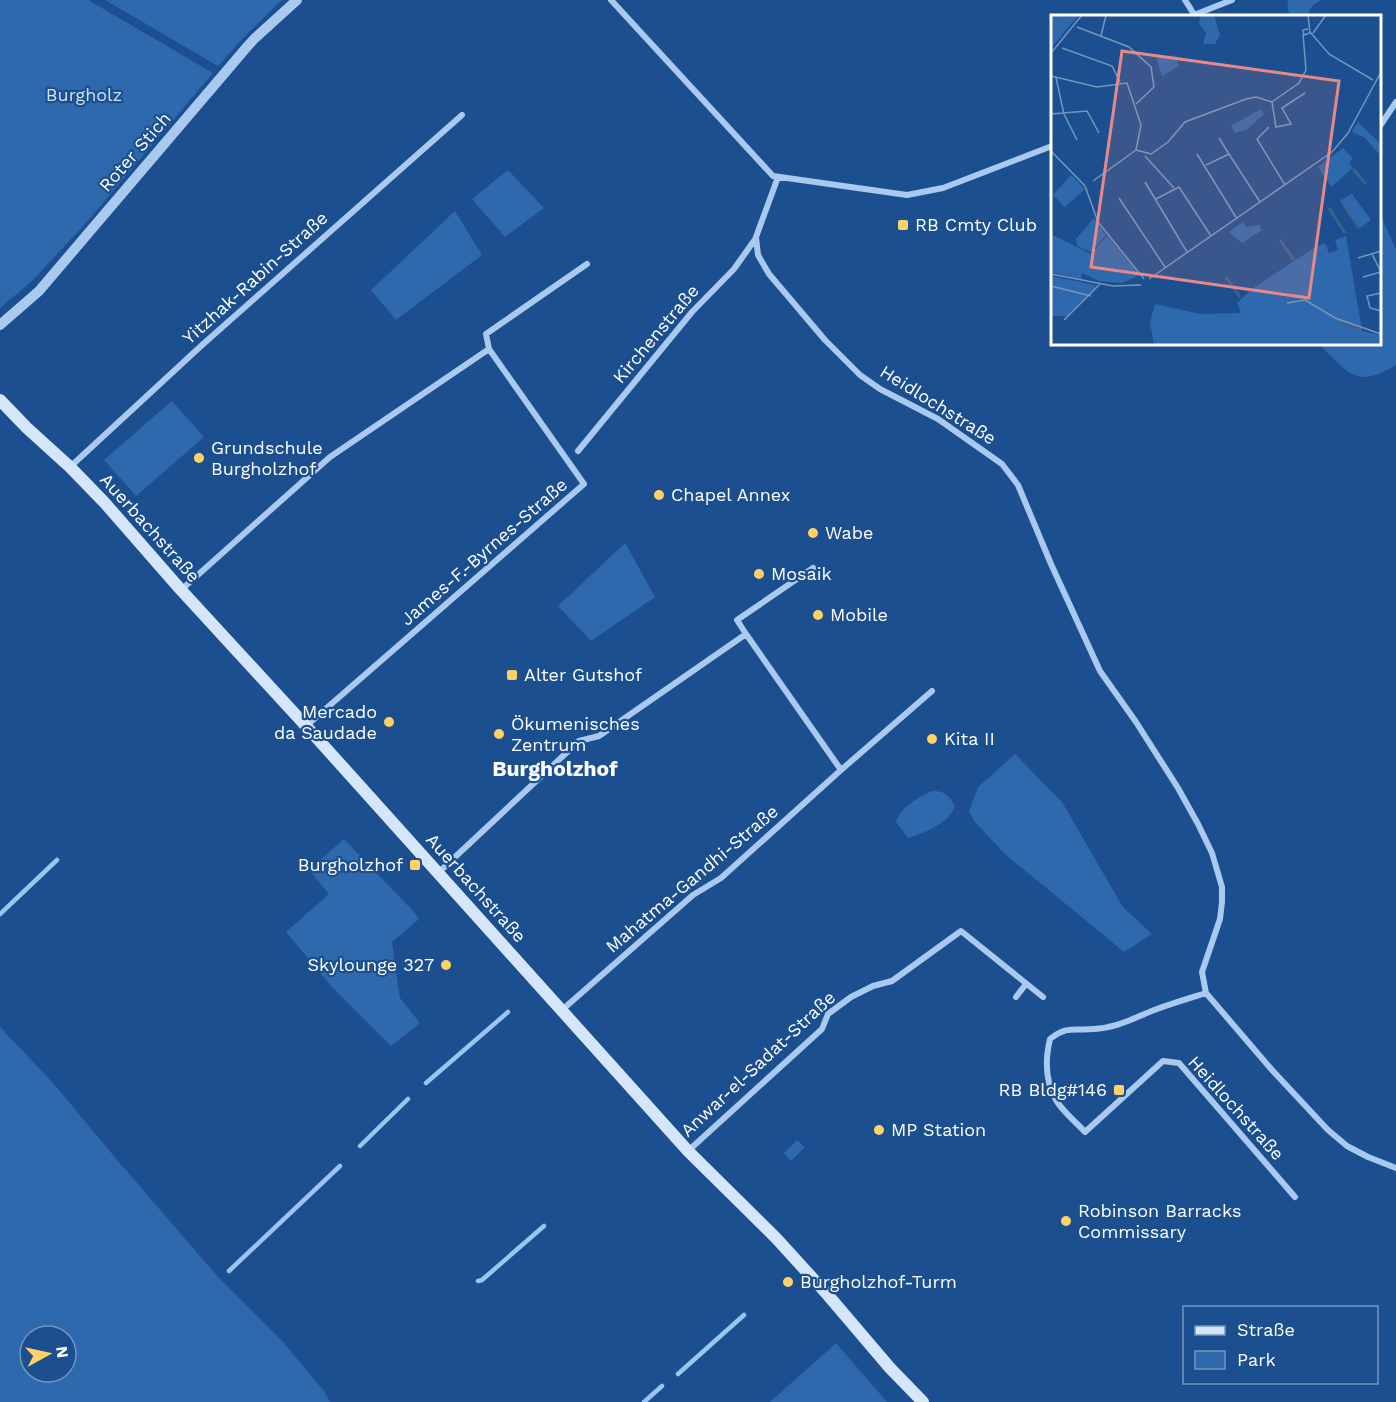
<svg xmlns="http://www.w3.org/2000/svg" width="1396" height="1402" viewBox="0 0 1396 1402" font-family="'Work Sans',sans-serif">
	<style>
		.green { fill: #2e69ad; fill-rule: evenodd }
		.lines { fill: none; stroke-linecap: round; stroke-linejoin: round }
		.stream { stroke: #9cc4f0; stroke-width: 4.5 }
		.minor { stroke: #a9c9ee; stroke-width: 6 }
		.tertiary { stroke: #a9c9ee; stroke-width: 10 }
		.secondary { stroke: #d6e6fa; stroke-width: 12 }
		.poi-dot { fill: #ffd166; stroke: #1b4f8f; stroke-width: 2 }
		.labels { text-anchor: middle; stroke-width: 4.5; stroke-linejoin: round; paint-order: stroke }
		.park-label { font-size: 18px; fill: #cfe3fa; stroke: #1b4f8f }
		.street-label { font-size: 18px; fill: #fff; stroke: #1b4f8f }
		.poi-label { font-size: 18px; fill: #fff; stroke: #1b4f8f; text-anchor: start }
		.quarter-label { font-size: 21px; font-weight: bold; fill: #fff; stroke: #1b4f8f }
		.inset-river { fill: none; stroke: #3c6290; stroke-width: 3 }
		.inset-road { fill: none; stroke: #7695bc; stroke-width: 1.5 }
		.view { fill: #e88989; fill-opacity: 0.15; stroke: #e88989; stroke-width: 3 }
		.inset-edge { fill: none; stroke: #fff; stroke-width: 3 }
	</style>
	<rect width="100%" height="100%" fill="#1b4f8f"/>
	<path class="green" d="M0 0H90V1L213 73 85 224 32 281 0 308Z
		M105 0H282L247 34 218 66Z
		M1288 0H1322C1313 4 1310 7 1308 16 1295 17 1285 17 1288 0Z
		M508 170 544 208 505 237 472 199Z
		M455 211 482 255 396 320 371 290Z
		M1382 219 1396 249V365C1355 390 1348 372 1319 344H1380V221Z
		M172 401 204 437 136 496 104 460Z
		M625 543 655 597 591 641 558 606Z
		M1015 754 1062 802 1123 907 1152 934 1124 952 1005 854 974 821 969 811 978 787Z
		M932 791C945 791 949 795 955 806 950 823 924 833 908 838L896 822C901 806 918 798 932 791Z
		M344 839 413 911 419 919 392 942 400 998 420 1023 391 1046 332 987 286 932 329 894 309 870Z
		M0 1027 54 1084 118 1161 218 1277 284 1343 324 1391 330 1402H0ZM30 1336H66V1372H30Z
		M797 1140 805 1147 791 1161 784 1153Z
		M836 1343 887 1402H770Z"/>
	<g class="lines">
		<path class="stream" d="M0 914 57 860
			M426 1083 508 1012
			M360 1146 408 1099
			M229 1271 340 1166
			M478 1281 482 1280 544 1226
			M678 1374 744 1315
			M644 1402 662 1386"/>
		<path class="minor" d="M611 0 773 176 907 195 943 188 1052 146
			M1185 0 1195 16
			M1194 15 1232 0
			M1380 126 1396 102
			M778 177 756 237 758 255 769 274 825 340 860 375 880 389 938 419 1002 464 1018 485 1051 564 1100 671 1136 722 1178 788 1198 824 1212 853 1222 887V902L1220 919 1202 972 1206 993
			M578 451 692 312 734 269 756 238
			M70 467 201 346 462 115
			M181 590 330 457 489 349
			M306 726 584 484 489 349 486 334 587 264
			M841 770 932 691
			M438 873 579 741 599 736 746 634 737 620 813 568
			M1016 997 1026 984
			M562 1010 693 895 721 878 841 770 746 634
			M688 1151 822 1029 828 1014 851 997 873 986 892 981 961 931 1043 997
			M1295 1197 1179 1063 1163 1061 1085 1132C1076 1122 1062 1111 1056 1100 1045 1081 1045 1060 1050 1039 1068 1025 1074 1031 1094 1029 1118 1028 1135 1017 1157 1009 1173 1003 1190 998 1206 993L1272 1070 1328 1130 1347 1146 1368 1157 1396 1168"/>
		<path class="tertiary" d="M0 325 39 291 246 48 254 39 297 0"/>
		<path class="secondary" d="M0 400 27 428 70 467 104 502 181 590 306 726 688 1151 776 1238 827 1294 890 1368 923 1402"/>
	</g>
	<g class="poi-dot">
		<rect x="897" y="219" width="12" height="12" rx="3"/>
		<circle cx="199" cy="458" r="6"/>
		<circle cx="659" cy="495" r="6"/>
		<circle cx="813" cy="533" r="6"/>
		<circle cx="759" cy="574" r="6"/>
		<circle cx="818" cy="615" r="6"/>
		<rect x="506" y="669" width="12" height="12" rx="3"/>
		<circle cx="389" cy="722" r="6"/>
		<circle cx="499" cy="734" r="6"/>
		<circle cx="932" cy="739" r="6"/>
		<rect x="409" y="859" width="12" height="12" rx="3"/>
		<circle cx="446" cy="965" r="6"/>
		<rect x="1113" y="1084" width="12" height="12" rx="3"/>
		<circle cx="879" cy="1130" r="6"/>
		<circle cx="1066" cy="1221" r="6"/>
		<circle cx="788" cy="1282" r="6"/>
	</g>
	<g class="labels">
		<g class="park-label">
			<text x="84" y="101">Burgholz</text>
		</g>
		<g class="street-label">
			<text transform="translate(135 152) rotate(-49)" y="6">Roter Stich</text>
			<text transform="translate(255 278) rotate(-42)" y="6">Yitzhak-Rabin-Straße</text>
			<text transform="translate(656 334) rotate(-50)" y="6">Kirchenstraße</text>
			<text transform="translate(938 405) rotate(32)" y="6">Heidlochstraße</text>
			<text transform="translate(150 528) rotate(48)" y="6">Auerbachstraße</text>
			<text transform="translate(484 552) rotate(-41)" y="6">James-F.-Byrnes-Straße</text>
			<text transform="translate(692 879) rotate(-40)" y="6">Mahatma-Gandhi-Straße</text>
			<text transform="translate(476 888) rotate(48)" y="6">Auerbachstraße</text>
			<text transform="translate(758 1064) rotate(-43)" y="6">Anwar-el-Sadat-Straße</text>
			<text transform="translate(1236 1108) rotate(48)" y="6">Heidlochstraße</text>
		</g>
		<g class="poi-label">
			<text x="915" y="231">RB Cmty Club</text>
			<text x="211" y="454">Grundschule<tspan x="211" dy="21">Burgholzhof</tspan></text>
			<text x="671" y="501">Chapel Annex</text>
			<text x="825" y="539">Wabe</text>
			<text x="771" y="580">Mosaik</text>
			<text x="830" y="621">Mobile</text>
			<text x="524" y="681">Alter Gutshof</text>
			<text x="377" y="718" text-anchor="end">Mercado<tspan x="377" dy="21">da Saudade</tspan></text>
			<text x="511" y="730">Ökumenisches<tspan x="511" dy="21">Zentrum</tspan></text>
			<text x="944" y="745">Kita II</text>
			<text x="403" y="871" text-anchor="end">Burgholzhof</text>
			<text x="434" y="971" text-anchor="end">Skylounge 327</text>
			<text x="1107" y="1096" text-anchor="end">RB Bldg#146</text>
			<text x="891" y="1136">MP Station</text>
			<text x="1078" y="1217">Robinson Barracks<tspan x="1078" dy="21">Commissary</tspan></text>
			<text x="800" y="1288">Burgholzhof-Turm</text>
		</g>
		<g class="quarter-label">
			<text x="555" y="776">Burgholzhof</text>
		</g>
	</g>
	<g transform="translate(1051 15)">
		<rect width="330" height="330" fill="#1b4f8f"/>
		<path d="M0 0 27 1 0 33ZM149 0H163L169 20 164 29H152L155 18 148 9ZM123 40 128 51 111 61 105 43ZM210 94 213 99 195 115 184 118 180 111ZM307 107 330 129V141L314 123 301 117ZM292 133 302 143 298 148 302 153 280 172 267 152ZM20 160 34 174 14 192 2 180ZM301 179 320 205 309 213 290 185ZM43 203 55 220 40 237 26 231 25 224ZM192 207 195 212 208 210 211 215 191 228 178 217ZM0 219 40 239 56 221 89 260 71 268 48 266 31 258 30 264 0 257ZM295 221 311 316 330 320V330H103L99 307 104 289 149 299 190 298 186 288 201 274 263 233 274 228 278 238 287 235 284 225ZM0 261 44 270V273L18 301H0Z" fill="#2e69ad"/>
		<path class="inset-river" d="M302 154 315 169M290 185 308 213M278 193 294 218M229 225 243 245M175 262 189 282M289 307 308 314"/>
		<path class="inset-road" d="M257 0 259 18 253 20 252 15 257 14M26 12 78 32 100 52 103 72 85 89M259 17 278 39 322 65M262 18 275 0M252 19 255 55 248 68 221 87 225 112 240 109 231 93 254 78M50 21 55 0M11 33 61 51 69 67M0 38 31 0M0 61 46 72 76 68 90 110 85 135M5 63 13 99 26 125M0 99 36 96 48 118M218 112 206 124 234 170M168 123 178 139M85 135 100 139 117 127 134 107 195 84 205 82 221 87M0 136 34 171 47 207 93 264M146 139 186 204M94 141 123 173M155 150 178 139 209 187M42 166 85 135M94 167 136 237M68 183 114 252M105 184 128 172 160 221M307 243 330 236M0 259 62 271 90 270M312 262 330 257 321 239M98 264 281 137 297 118 330 57M0 271 40 281M330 278 316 281 319 293 330 296M236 288 254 285 284 303 330 319M13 305 49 269"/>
		<path class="view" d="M71 36 288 66 258 283 40 252Z"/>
		<rect width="330" height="330" class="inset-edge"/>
	</g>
	<rect x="1183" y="1306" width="195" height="78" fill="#1b4f8f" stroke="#7695bc" stroke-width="1.5"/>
	<rect x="1195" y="1326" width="30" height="9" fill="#d6e6fa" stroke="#7695bc" stroke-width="1.5"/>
	<text x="1237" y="1336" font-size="18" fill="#ffffff">Straße</text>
	<rect x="1195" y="1351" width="30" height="18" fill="#2e69ad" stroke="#7695bc" stroke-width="1.5"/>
	<text x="1237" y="1366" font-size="18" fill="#ffffff">Park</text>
	<g transform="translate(48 1354) rotate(82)"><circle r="28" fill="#1b4f8f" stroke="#7695bc" stroke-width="1.5"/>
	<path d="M0-4.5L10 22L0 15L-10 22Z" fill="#ffd166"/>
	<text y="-9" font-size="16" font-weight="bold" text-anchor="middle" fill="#ffffff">N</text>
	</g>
</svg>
